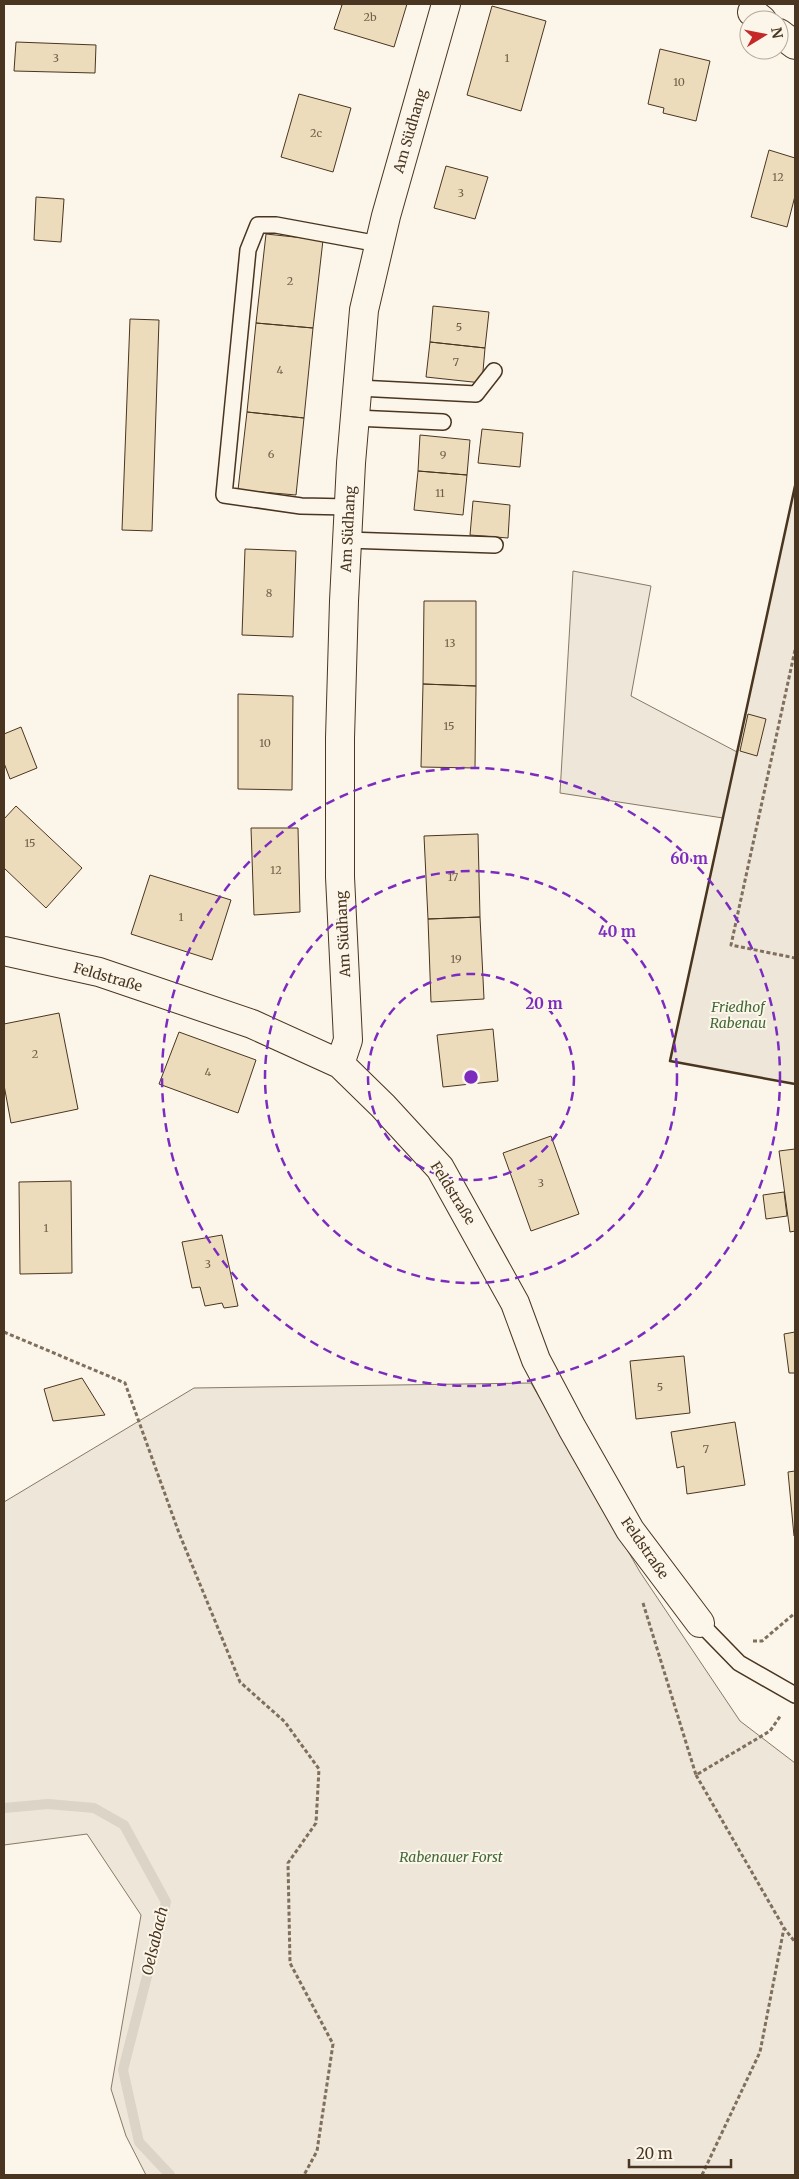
<svg xmlns="http://www.w3.org/2000/svg" width="799" height="2179" viewBox="0 0 799 2179" font-family="Merriweather,serif">
	<style>
		.green { fill: #ede6d9; stroke: #887966 }
		.lines { fill: none; stroke-linecap: round; stroke-linejoin: round }
		.stream { stroke: #dcd4c6; stroke-width: 10 }
		.building { fill: #ecdcbc; stroke: #4a3520 }
		.service-casing { stroke: #4a3520; stroke-width: 18 }
		.minor-casing { stroke: #4a3520; stroke-width: 30 }
		.path { stroke: #7f6f5c; stroke-width: 3; stroke-dasharray: 4 2.5; stroke-linecap: butt }
		.service { stroke: #fbf6e9; stroke-width: 15 }
		.minor { stroke: #fbf6e9; stroke-width: 28 }
		.wall { stroke: #4a3520; stroke-width: 2.5 }
		.ring { fill: none; stroke: #7b2cbf; stroke-width: 2.5; stroke-dasharray: 9 6 }
		.labels { text-anchor: middle; stroke-width: 4; stroke-linejoin: round; paint-order: stroke }
		.number-label { font-size: 11px; fill: #725f47 }
		.street-label { font-size: 14px; fill: #4a3520; stroke: #fbf6e9 }
		.park-label { font-size: 14px; font-style: italic; fill: #436837; stroke: #fbf6e9 }
		.water-label { font-size: 15px; font-style: italic; fill: #4a3520; stroke: #fbf6e9 }
		.centre { fill: #7b2cbf; stroke: #fbf6e9; stroke-width: 2.5 }
		.ring-label { font-size: 15px; text-anchor: middle; font-weight: bold; fill: #7b2cbf; stroke: #fbf6e9; stroke-width: 4; stroke-linejoin: round; paint-order: stroke }
	</style>
	<rect width="100%" height="100%" fill="#fbf6e9"/>
	<path class="green" d="M795 486V1084L670 1061 723 818 560 793 573 571 651 586 631 696 737 752Z
		M531 1383 640 1572 740 1721 795 1763V2175H146L126 2136 111 2089 141 1915 87 1834 4 1845V1502L194 1388Z"/>
	<g class="lines">
		<path class="stream" d="M4 1808 48 1804 94 1808 124 1825 166 1902 123 2070 139 2142 170 2175"/>
	</g>
	<path class="building" d="M338 4H407L394 47 334 29 342 5Z
		M492 6 546 21 521 111 467 95Z
		M16 42 96 45 95 73 14 71Z
		M660 49 710 61 696 121 663 113 664 108 648 104Z
		M299 94 351 108 333 172 281 157Z
		M769 150 795 158V196L787 227 751 217Z
		M446 166 488 177 475 219 434 208Z
		M36 197 64 199 61 242 34 240Z
		M266 234 323 240 313 328 256 323Z
		M433 306 489 312 485 348 430 342Z
		M130 319 159 320 152 531 122 530Z
		M256 323 313 328 304 418 247 412Z
		M430 342 485 348 482 383 426 377Z
		M247 412 304 418 296 495 238 490Z
		M482 429 523 433 520 467 478 463Z
		M420 435 470 440 467 475 418 471Z
		M418 471 467 475 463 515 414 510Z
		M473 501 510 505 508 538 470 535Z
		M245 549 296 551 293 637 242 635Z
		M424 601H476V686L423 684Z
		M423 684 476 686 475 768 421 767Z
		M238 694 293 696 292 790 238 789Z
		M748 714 766 719 757 756 740 751Z
		M21 727 37 768 10 779 4 763V734Z
		M16 806 82 868 46 908 4 868V819Z
		M251 828H298L300 912 254 915Z
		M478 834 480 917 428 919 424 836Z
		M150 875 231 900 212 960 131 934Z
		M480 917 484 999 431 1002 428 919Z
		M59 1013 78 1109 11 1123 4 1085V1024Z
		M493 1029 498 1081 443 1087 437 1035Z
		M179 1032 256 1060 238 1113 159 1084Z
		M551 1136 579 1214 531 1231 503 1153Z
		M795 1149V1231L790 1232 779 1151Z
		M71 1181 72 1273 20 1274 19 1182Z
		M784 1192 787 1216 766 1219 763 1195Z
		M222 1235 238 1306 224 1308 222 1303 205 1306 200 1287 192 1288 182 1242Z
		M795 1332V1373H789L784 1334Z
		M684 1356 690 1413 636 1419 630 1361Z
		M82 1378 105 1415 53 1421 44 1389Z
		M735 1422 745 1485 687 1494 684 1466 677 1468 671 1432Z
		M795 1471V1536H794L788 1472Z"/>
	<g class="lines">
		<defs>
			<path id="service" d="M358 388 476 394 494 371
				M355 418 443 422
				M349 507 301 506 224 495 248 250 258 225H276L379 244
				M347 540 495 545
				M700 1623 739 1663 795 1695"/>
			<path id="minor" d="M752 12 762 20
				M779 33 795 45
				M4 951 99 972 252 1024 340 1064 383 1106 440 1168 515 1303 536 1360 572 1428 630 1530 700 1623
				M340 1064 348 1040 340 877V738L344 601 351 463 364 310 386 216 446 4"/>
		</defs>
		<use href="#service" class="service-casing"/>
		<use href="#minor" class="minor-casing"/>
		<path class="path" d="M795 650 731 945 795 958
			M4 1332 125 1383 179 1533 240 1682 285 1722 319 1769 316 1823 288 1863 290 1963 333 2044 317 2151 304 2175
			M643 1603 696 1775 770 1731 781 1715
			M753 1641H762L795 1613
			M696 1775 784 1928 795 1942
			M702 2175 760 2052 784 1928"/>
		<use href="#service" class="service"/>
		<use href="#minor" class="minor"/>
		<path class="wall" d="M795 486 670 1061 795 1084"/>
	</g>
	<g class="ring">
		<circle cx="471" cy="1077" r="103"/>
		<circle cx="471" cy="1077" r="206"/>
		<circle cx="471" cy="1077" r="309"/>
	</g>
	<g class="labels">
		<g class="number-label">
			<text x="370" y="21">2b</text>
			<text x="56" y="62">3</text>
			<text x="507" y="62">1</text>
			<text x="679" y="86">10</text>
			<text x="316" y="137">2c</text>
			<text x="778" y="181">12</text>
			<text x="461" y="197">3</text>
			<text x="290" y="285">2</text>
			<text x="459" y="331">5</text>
			<text x="456" y="366">7</text>
			<text x="280" y="374">4</text>
			<text x="271" y="458">6</text>
			<text x="443" y="459">9</text>
			<text x="440" y="497">11</text>
			<text x="269" y="597">8</text>
			<text x="450" y="647">13</text>
			<text x="449" y="730">15</text>
			<text x="265" y="747">10</text>
			<text x="30" y="847">15</text>
			<text x="276" y="874">12</text>
			<text x="453" y="881">17</text>
			<text x="181" y="921">1</text>
			<text x="456" y="963">19</text>
			<text x="35" y="1058">2</text>
			<text x="208" y="1076">4</text>
			<text x="541" y="1187">3</text>
			<text x="46" y="1232">1</text>
			<text x="208" y="1268">3</text>
			<text x="660" y="1391">5</text>
			<text x="706" y="1453">7</text>
		</g>
		<g class="street-label">
			<text transform="translate(410 131) rotate(-74)" y="5">Am Südhang</text>
			<text transform="translate(348 529) rotate(-87)" y="5">Am Südhang</text>
			<text transform="translate(343 934) rotate(-93)" y="5">Am Südhang</text>
			<text transform="translate(108 977) rotate(16)" y="5">Feldstraße</text>
			<text transform="translate(453 1193) rotate(58)" y="5">Feldstraße</text>
			<text transform="translate(645 1548) rotate(55)" y="5">Feldstraße</text>
		</g>
		<g class="park-label">
			<text x="738" y="1012">Friedhof<tspan x="738" dy="16">Rabenau</tspan></text>
			<text x="451" y="1862">Rabenauer Forst</text>
		</g>
		<g class="water-label">
			<text transform="translate(155 1941) rotate(-77)" y="5">Oelsabach</text>
		</g>
	</g>
	<circle cx="471" cy="1077" r="8" class="centre"/>
	<g class="ring-label">
		<text x="689" y="864">60 m</text>
		<text x="617" y="937">40 m</text>
		<text x="544" y="1009">20 m</text>
	</g>
	<rect width="799" height="2179" fill="none" stroke="#4a3520" stroke-width="10"/>
	<g transform="translate(764 35) rotate(80)"><circle r="24" fill="#fbf6e9" stroke="#b4a999"/>
	<path d="M0-4L9 19L0 12L-9 19Z" fill="#c62828"/>
	<text y="-8" font-size="14" font-weight="bold" text-anchor="middle" fill="#4a3520">N</text>
	</g>
	<path d="M629 2159v8h102v-8" fill="none" stroke="#4a3520" stroke-width="2.5"/>
	<text x="636" y="2159" font-size="15" fill="#4a3520" stroke="#fbf6e9" stroke-width="4" paint-order="stroke">20 m</text>
</svg>
